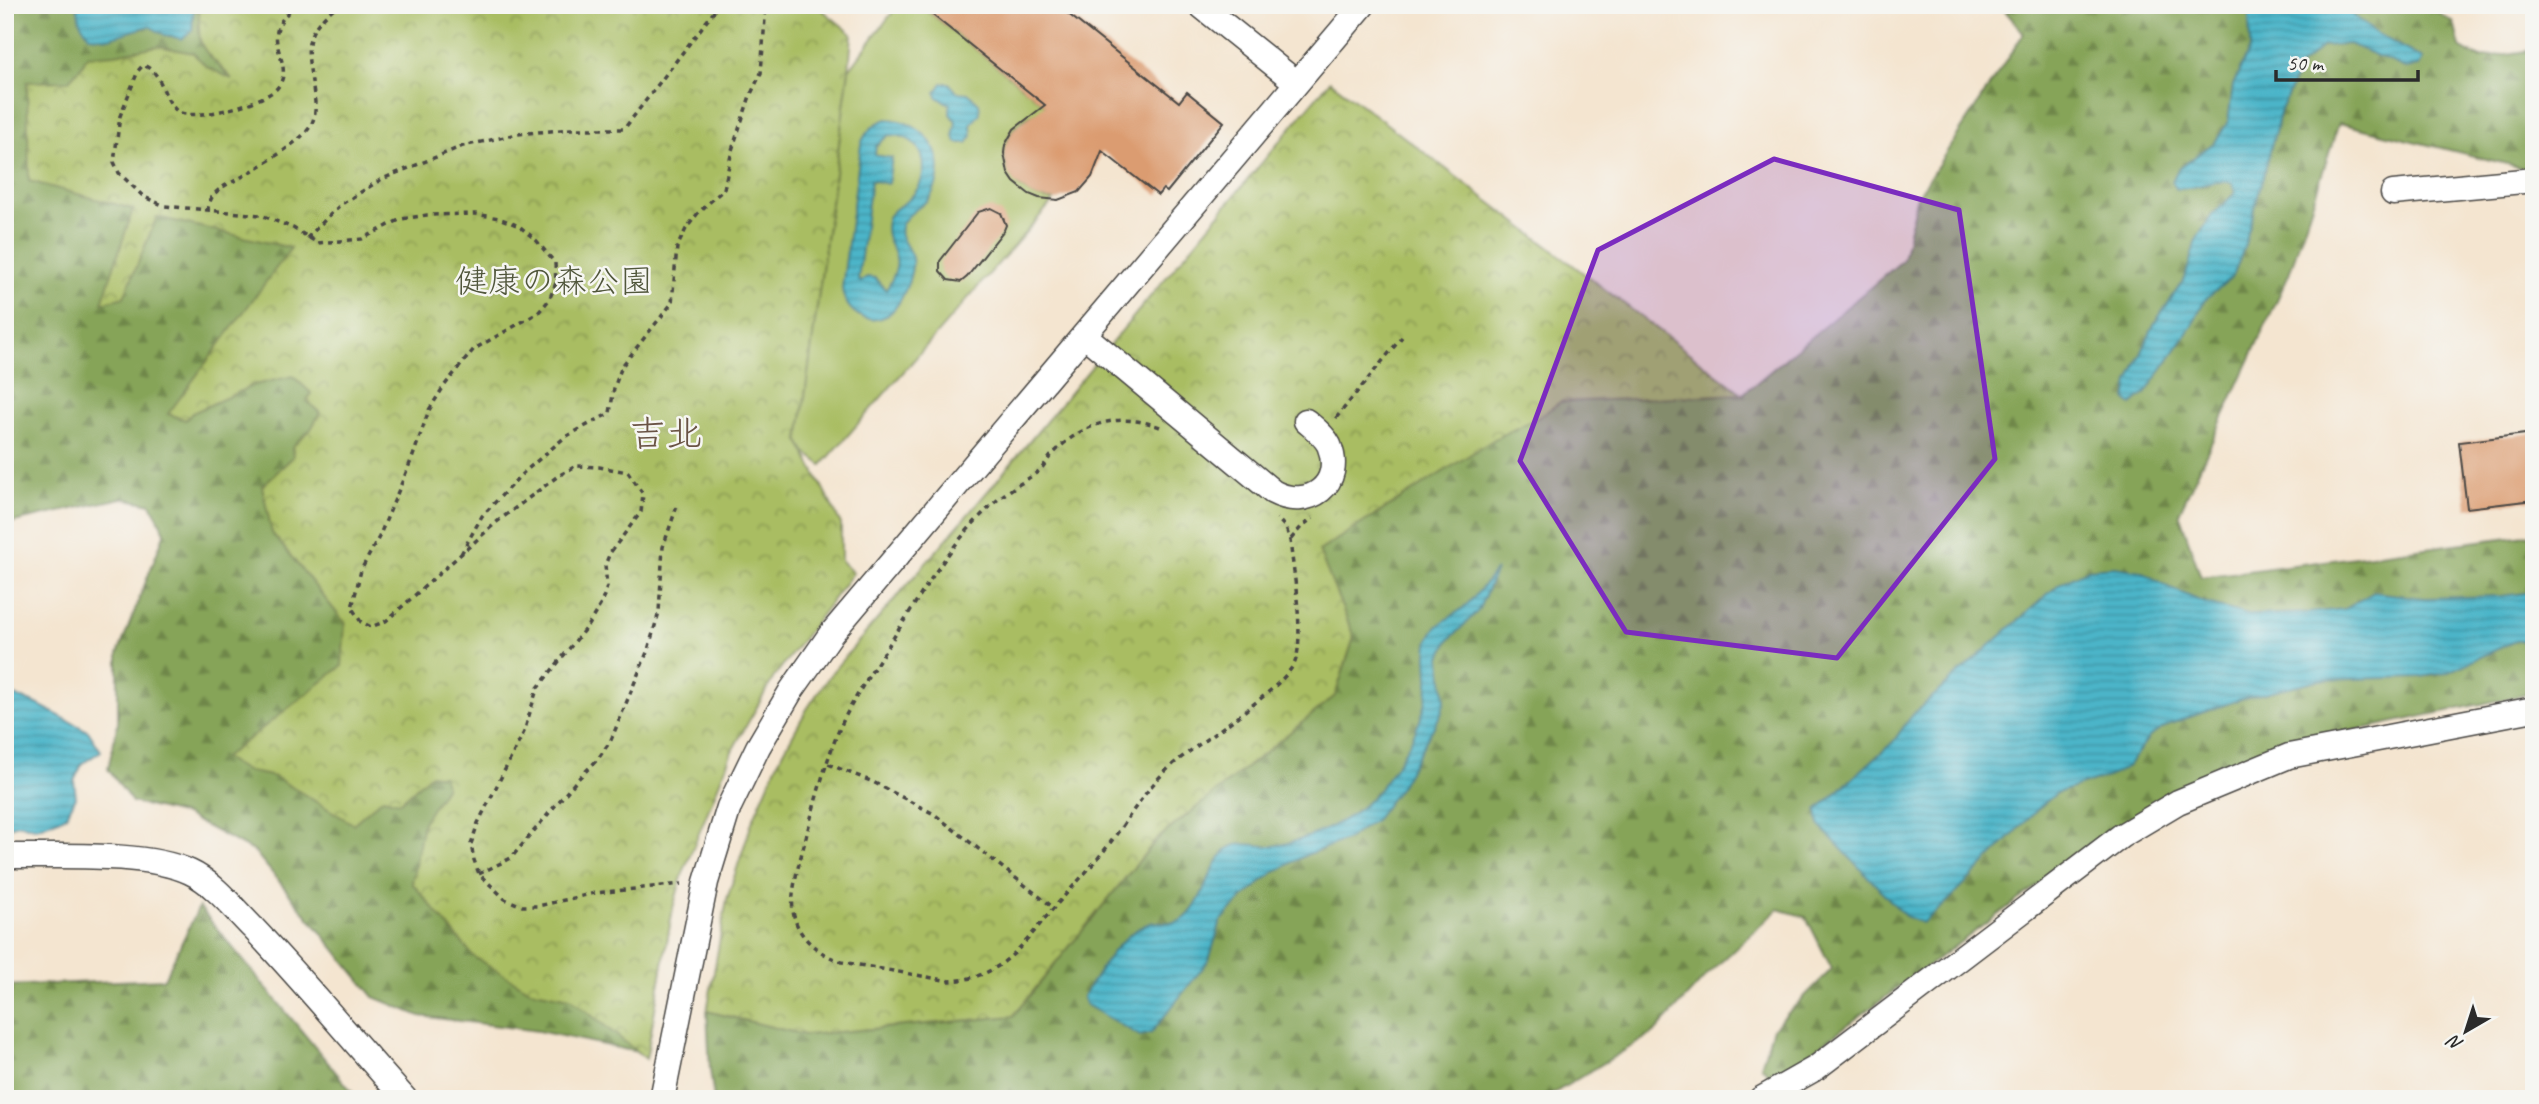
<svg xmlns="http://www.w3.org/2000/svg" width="2539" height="1104" viewBox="0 0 2539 1104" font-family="Caveat,'Klee One',sans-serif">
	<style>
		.forest { fill: url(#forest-firs); stroke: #586842; stroke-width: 2 }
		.park { fill: url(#park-crowns); stroke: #6a7446; stroke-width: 2 }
		.garden { fill: #a9bd62; stroke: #6a7446; stroke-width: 2 }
		.water { fill: url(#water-rules); stroke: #3b707a; stroke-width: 2; fill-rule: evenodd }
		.building { fill: #db9c71 }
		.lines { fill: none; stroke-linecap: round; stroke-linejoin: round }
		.minor-casing { stroke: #494744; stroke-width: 27 }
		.path { stroke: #494744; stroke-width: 3.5; stroke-dasharray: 5 5; stroke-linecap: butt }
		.minor { stroke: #fff; stroke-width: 24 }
		.marked { fill: #7b2cbf; fill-opacity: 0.2; stroke: #7b2cbf; stroke-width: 5; stroke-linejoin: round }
		.labels { text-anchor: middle; stroke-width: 5; stroke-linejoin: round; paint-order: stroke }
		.park-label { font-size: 33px; fill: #51573c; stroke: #f6f6f2 }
		.quarter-label { font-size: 37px; fill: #695344; stroke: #f6f6f2 }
	</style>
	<defs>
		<pattern id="forest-firs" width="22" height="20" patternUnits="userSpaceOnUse" patternTransform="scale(1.75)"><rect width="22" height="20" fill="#86a458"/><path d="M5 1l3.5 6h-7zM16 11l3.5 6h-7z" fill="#6e8649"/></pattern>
		<pattern id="park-crowns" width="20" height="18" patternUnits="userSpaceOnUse" patternTransform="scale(1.75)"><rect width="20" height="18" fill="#a9bd62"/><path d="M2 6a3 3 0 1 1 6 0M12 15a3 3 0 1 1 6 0" fill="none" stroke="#8a9a51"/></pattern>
		<pattern id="water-rules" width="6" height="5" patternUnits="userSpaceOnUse" patternTransform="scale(1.75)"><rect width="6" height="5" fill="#4bb5c9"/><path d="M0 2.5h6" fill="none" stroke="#3f93a3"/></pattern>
	</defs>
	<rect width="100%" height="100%" fill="#f6f6f2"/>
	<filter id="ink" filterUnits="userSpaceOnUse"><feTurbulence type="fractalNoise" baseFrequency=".0143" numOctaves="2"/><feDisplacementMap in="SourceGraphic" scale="14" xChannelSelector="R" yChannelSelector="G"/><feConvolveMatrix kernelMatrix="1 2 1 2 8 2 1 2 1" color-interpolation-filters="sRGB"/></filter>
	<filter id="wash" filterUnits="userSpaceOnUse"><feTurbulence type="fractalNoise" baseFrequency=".00686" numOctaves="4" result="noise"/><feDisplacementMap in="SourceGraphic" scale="28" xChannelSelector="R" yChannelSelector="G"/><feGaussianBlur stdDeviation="1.57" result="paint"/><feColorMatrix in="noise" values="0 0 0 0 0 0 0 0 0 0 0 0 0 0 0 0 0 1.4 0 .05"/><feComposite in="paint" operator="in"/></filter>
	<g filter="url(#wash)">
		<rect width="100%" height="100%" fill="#f4e5d0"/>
		<path class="forest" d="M5 5H552L673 907 647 1054 538 1031 420 1016 374 997 255 852 185 815 132 802 108 769 118 722V654L165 532 151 504 122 498 5 524Z
			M2000 5H2425L2454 23 2460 47 2480 58 2534 50V168L2527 169 2339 123 2289 274 2179 513 2201 577 2534 534V693L2290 744 2116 828 1774 1079 1761 1066 1773 1028 1832 969 1806 917 1778 909 1707 975 1655 1032 1554 1093 1539 1099H714L710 1070 707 1011 805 1035 1013 1016 1156 840 1335 696 1354 637 1318 551 1496 438 1539 417 1560 402 1743 394 1903 260 1916 199 2024 33Z
			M199 907 358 1099H5V986L164 979Z"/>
		<path class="park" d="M200 5H816L852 34 849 70 799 441 841 524V561L853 573 774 677 733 749 683 873 673 908 646 1059 570 998 530 990 474 957 412 883 423 822 446 786 443 776 431 774 400 802 383 798 353 824 275 777 246 771 224 758 342 666 345 623 272 533 262 486 293 457 292 447 311 429 320 413 307 401 311 393 293 376 254 385 192 413 186 420 168 414 291 248 157 217 124 297 102 303 133 209 29 181 27 82 68 81 82 66 87 56 115 54 158 46 193 53 207 67 232 79C204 48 195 53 200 5Z
			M1330 81 1743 394 1560 402 1539 417 1496 438 1319 551 1354 637 1335 696 1156 840 1013 1016 805 1035 707 1011 727 899 752 822 777 764 807 709 832 672 994 484Z"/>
		<path class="garden" d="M898 5H920L1048 107C1036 114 1024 117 1015 127 988 160 1017 199 1054 200L822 465 806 453 799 441 849 70Z"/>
		<path class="water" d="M77 5H194L192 30 182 39 165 35 149 26 109 38 89 36 80 22Z
			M2252 5H2341L2374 32 2423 59 2419 66 2406 68 2349 44 2323 46 2301 65 2281 110 2244 248 2233 276 2204 301 2191 327 2145 394 2132 405 2126 400 2129 382 2154 324 2185 278 2196 240 2212 215 2236 192 2232 183C2212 178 2196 190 2176 189L2172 181 2178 169 2215 142 2228 122 2233 85 2250 48 2249 17Z
			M942 83H949L957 92 968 93 979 103 980 113 971 125 972 136 967 143H957C951 134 955 131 956 121L950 114V104L937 97 936 92Z
			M887 119C926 121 952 158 932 194 925 207 908 211 902 224 896 237 909 246 912 258 914 272 904 297 895 308 876 332 844 315 842 288L861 144C866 131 874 123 887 119ZM889 135C900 135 911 138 918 148 929 164 923 187 909 199 901 206 894 208 888 217 880 242 900 248 896 268 895 275 890 283 886 290L875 278 867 277 861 282 858 280 871 180 888 184 892 158 875 155 876 146Z
			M2115 567 2141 571 2168 587 2207 604 2249 615 2308 613 2344 609 2374 592 2424 598 2502 596 2534 592V641H2515L2446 673 2421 677 2318 680 2244 698 2170 724 2149 737 2128 766 2110 776 2057 793 2041 806 1944 905 1922 923 1905 916 1819 825 1817 810 1893 742 1912 715 2059 584 2088 569Z
			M1496 570 1478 611 1448 641 1441 657 1445 700 1441 714 1400 787 1376 819 1348 839 1306 855 1274 872 1245 896 1221 921 1209 960 1151 1033 1140 1036 1085 1004 1083 996C1101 970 1118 934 1150 923 1161 919 1173 927 1185 918 1205 903 1212 851 1236 845 1248 842 1261 847 1273 846 1304 842 1351 821 1372 797 1396 771 1427 721 1428 685 1429 669 1424 653 1430 637 1436 622 1454 617 1465 606 1477 596 1486 581 1496 570Z
			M5 692 37 704 88 731 101 751 82 764 74 781 76 797 66 816 37 828 19 824 5 828Z"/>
		<g id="blocks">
			<path class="building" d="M920 5H1057L1179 102 1187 92 1224 122 1167 192 1163 189 1158 195 1102 151 1092 177 1079 192 1058 200 1039 198 1029 194 1014 182 1008 173 1004 153 1005 145 1014 129 1045 105Z
				M991 208 1001 213 1006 225 1004 230 967 277 961 282 948 280 940 271V261L978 212Z
				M2534 433V500L2467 508 2459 442Z"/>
		</g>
	</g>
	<g filter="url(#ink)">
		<use href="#blocks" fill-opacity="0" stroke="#494744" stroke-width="2"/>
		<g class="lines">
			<defs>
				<path id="minor" d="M1200 5 1297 83
					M2393 193 2534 180
					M1084 335 1273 492C1309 511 1345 484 1329 445 1324 435 1314 428 1306 421
					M5 856C55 857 145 851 190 872 214 883 234 909 253 928 305 983 354 1042 405 1099
					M662 1099 706 882 729 807 758 747 791 691 831 634 1363 5
					M1761 1099 1816 1068 2121 836 2178 802 2289 756 2534 709"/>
			</defs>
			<use href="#minor" class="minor-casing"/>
			<path class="path" d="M297 5C252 38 298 60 278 87 268 102 191 123 177 111 161 97 164 73 143 65L138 71 120 116 114 162 119 173 144 197 165 206 261 215 293 228 318 243 362 239 401 219 427 215 476 214 499 218 519 226 536 240 555 263 556 283 549 300 538 313 474 349 444 386 429 410 413 456 379 537 361 570 352 608 361 622 371 627 386 621 498 521 558 476 576 466 599 467 628 472 643 494 641 512 610 553 605 565 607 587 601 604 588 625 537 689 524 732 478 823 471 844 474 860 479 874 505 899 522 906H538L595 893 682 884
				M207 211C209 206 210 199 213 196 219 187 231 183 240 178 259 167 298 144 310 127 316 117 316 106 314 95 308 51 298 35 338 5
				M307 238 340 205 382 179 463 146 518 134 571 129H624L719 5
				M1336 418 1402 337
				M1160 427C1117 411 1080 424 1050 457 1047 461 1044 466 1040 470 1028 480 1013 487 1001 497 956 534 923 591 892 640 876 665 859 690 845 717 829 749 816 798 807 833 802 855 790 889 793 911 797 938 819 954 842 962L950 981C1001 978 1021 947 1051 911 1071 888 1092 867 1110 843 1132 814 1148 784 1177 761 1203 740 1283 689 1295 662 1305 637 1293 569 1290 540L1286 528 1277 518
				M1291 539 1302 526 1313 518
				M461 554 482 516 522 474 565 437 610 413 614 388 622 366 672 303 677 247 686 229 698 213 724 189 732 150 750 96 761 73 766 5
				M828 764 873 782 934 814 1054 908
				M479 874 511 858 577 780 598 759 611 740 648 650 659 612 663 547 677 506"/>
			<use href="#minor" class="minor"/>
		</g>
	</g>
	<path class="marked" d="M1774 159 1959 210 1995 459 1837 658 1626 632 1520 461 1598 250Z"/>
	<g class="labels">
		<g class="park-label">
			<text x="554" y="292">健康の森公園</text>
		</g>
		<g class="quarter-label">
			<text x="666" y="446">吉北</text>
		</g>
	</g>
	<rect width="2539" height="1104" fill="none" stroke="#f6f6f2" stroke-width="28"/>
	<g transform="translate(2466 1031) rotate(219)" stroke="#f6f6f2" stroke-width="5" paint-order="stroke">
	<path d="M0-5L12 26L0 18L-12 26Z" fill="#2b2b2b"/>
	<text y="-10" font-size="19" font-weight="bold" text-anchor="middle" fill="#2b2b2b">N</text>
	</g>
	<path d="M2276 70v10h142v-10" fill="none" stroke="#2b2b2b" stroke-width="3.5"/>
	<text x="2287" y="70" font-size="21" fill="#2b2b2b" stroke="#f6f6f2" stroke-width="5" paint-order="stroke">50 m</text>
</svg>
